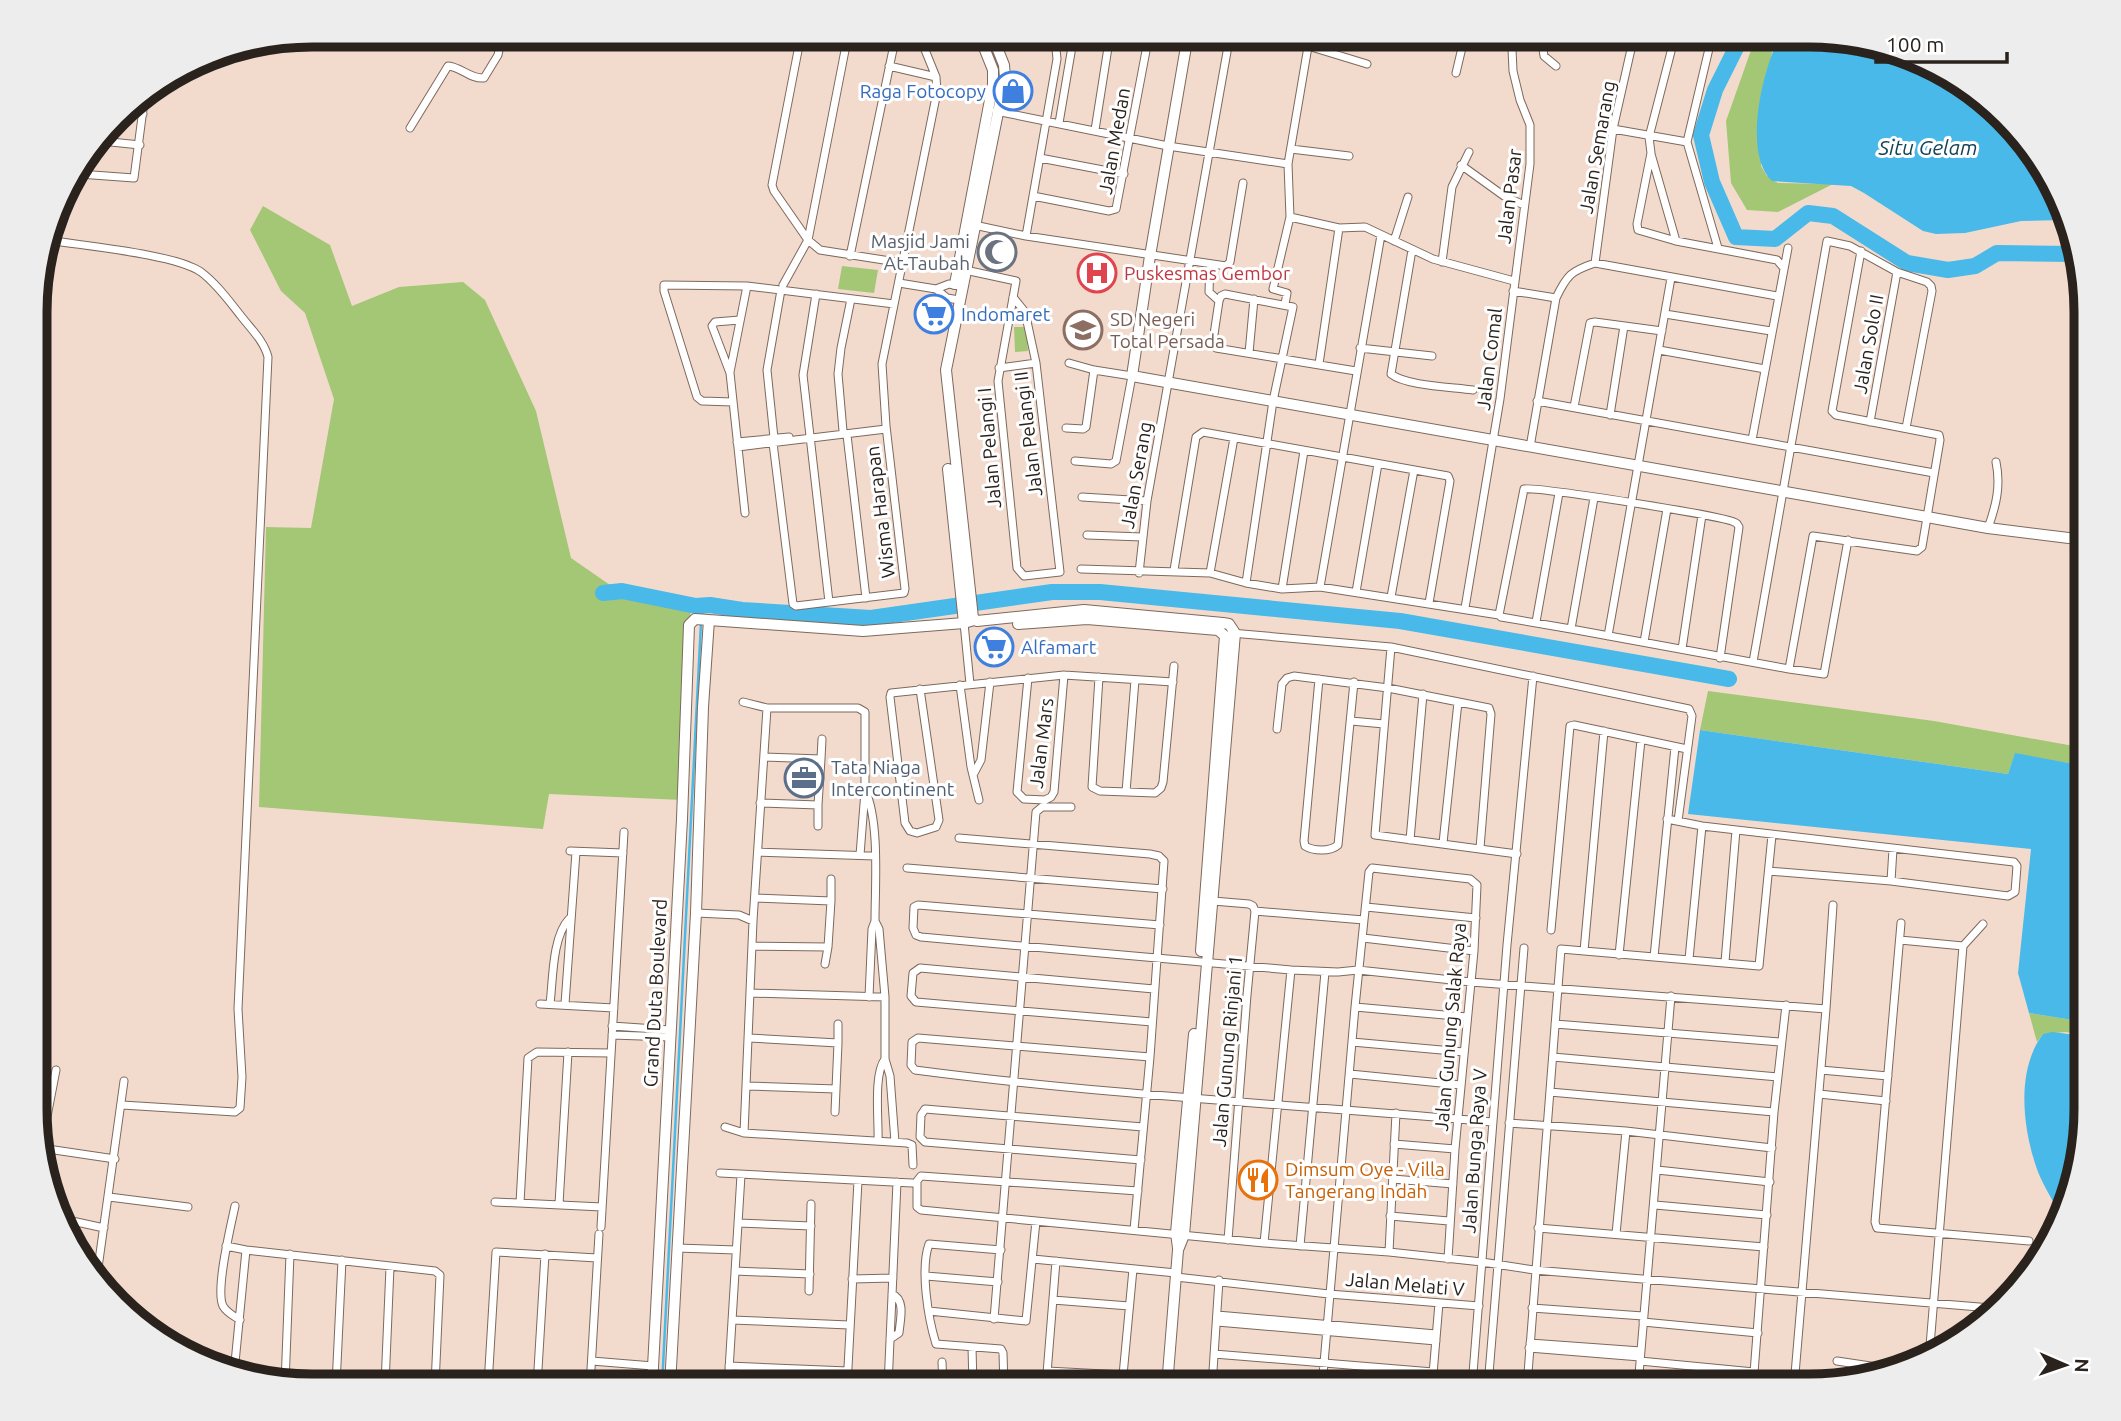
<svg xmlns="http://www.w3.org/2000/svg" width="2121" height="1421" viewBox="0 0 2121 1421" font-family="Ubuntu,sans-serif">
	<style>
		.green { fill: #a4c776 }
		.water { fill: #48b9e9 }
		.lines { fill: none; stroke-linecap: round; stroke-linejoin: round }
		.stream { stroke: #48b9e9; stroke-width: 2.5 }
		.river { stroke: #48b9e9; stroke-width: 16 }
		.street-casing { stroke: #7d695d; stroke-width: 9 }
		.secondary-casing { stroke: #7d695d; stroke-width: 12 }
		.street { stroke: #fff; stroke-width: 7 }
		.secondary { stroke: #fff; stroke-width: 10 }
		.labels { text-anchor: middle; stroke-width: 6; stroke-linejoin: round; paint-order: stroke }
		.shop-label { font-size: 19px; fill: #366cbe; stroke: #fff; text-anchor: start }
		.street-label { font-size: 19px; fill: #2a221d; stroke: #fff }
		.worship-label { font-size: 19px; fill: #5b616d; stroke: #fff; text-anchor: end }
		.health-label { font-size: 19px; fill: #be3a42; stroke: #fff; text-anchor: start }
		.education-label { font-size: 19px; fill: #785e54; stroke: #fff; text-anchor: start }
		.service-label { font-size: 19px; fill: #4e5e75; stroke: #fff; text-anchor: start }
		.food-label { font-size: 19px; fill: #c56008; stroke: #fff; text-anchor: start }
		.water-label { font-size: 21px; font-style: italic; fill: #134357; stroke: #fff }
		.rim { fill: none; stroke: #2a221d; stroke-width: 9 }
	</style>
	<rect width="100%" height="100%" fill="#f2dbcd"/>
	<path class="green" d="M1756 36H1780L1772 51 1761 166 1767 176 1778 183 1833 184 1778 212 1747 210 1731 183 1726 121Z
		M263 206 330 245 352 306 399 287 463 282 485 300 536 411 571 558 610 585 691 601 682 800 549 794 543 829 259 807 266 527 311 528 334 399 305 313 281 291 250 230Z
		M842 266 878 270 874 293 838 289Z
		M1014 327H1026L1028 351 1015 352Z
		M1708 691 1934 721 2085 748V766L2015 754 2008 774 1700 730Z
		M2029 1013 2085 1022V1036L2066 1032 2043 1034 2037 1042Z"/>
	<path class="water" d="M1780 36H1826L1898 50 1977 92 2049 174 2063 220 2021 221 1965 233 1936 234 1923 231 1864 193 1851 186 1772 181C1742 153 1763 68 1780 36Z
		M1700 730 2008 774 2015 753 2085 766V1022L2029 1013 2018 973 2031 849 1688 814Z
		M2052 1032 2085 1036C2085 1095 2090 1162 2061 1216 2054 1202 2044 1187 2038 1172 2023 1131 2015 1071 2043 1034Z"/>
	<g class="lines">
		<path class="stream" d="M702 617V606
			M662 1386 701 623"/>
		<path class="river" d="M1742 36 1715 90 1701 135 1712 182 1736 237 1775 239 1808 213 1833 216 1907 263 1948 270 1975 266 1997 253 2073 254
			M603 593 622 591 696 606 710 605 742 610 871 618 1052 592H1100L1400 621 1729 679"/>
		<defs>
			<path id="street" d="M801 35 772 185 774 191 808 240 820 250 903 263
				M1310 35 1288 164 1290 217 1339 228 1365 227 1433 259 1514 281
				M1541 35 1544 56 1556 66
				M1675 36 1649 137 1651 153 1637 224 1638 230 1676 241 1777 260 1783 267
				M1712 36 1687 142 1718 248
				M1308 46 1367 64
				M889 66 936 77
				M1456 73 1465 35
				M166 81H175L177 75
				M996 111 1168 146 1288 164
				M123 112 143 114
				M1059 123 1074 35
				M410 128 448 66C461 67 470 79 484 78L498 55 502 35
				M1613 129 1687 142
				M1095 130 1110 35
				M101 141 140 145
				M1291 149 1349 156
				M1651 154 1676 241
				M1040 158 1124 174
				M1461 165 1504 196 1524 205
				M79 174 134 178 145 94
				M1033 196 1109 211 1116 209 1149 35
				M974 225 1026 236 1226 266 1230 262 1243 183
				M1026 236 1057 59 1056 49 1051 35
				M48 240C84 246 175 254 201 272 217 284 229 301 241 316 251 329 264 341 268 357L238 1009 242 1077 240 1108 235 1112 122 1105
				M1394 241 1408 197
				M1412 250 1391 374C1406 386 1453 387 1473 390
				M850 256 896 35
				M1442 262 1452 187 1469 152
				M1595 263 1613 129 1634 36
				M1210 264 1209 292 1219 301 1213 341 1216 348 1356 371
				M965 270 1016 281 998 381 1017 568 1024 576 1060 572 1036 363 1025 312 1013 297
				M899 283 936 289 947 298 959 300
				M783 285 808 240 848 35
				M936 289 949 284 959 286
				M1513 291 1556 298
				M816 294 803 375 829 602
				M1219 301 1221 296 1225 294 1293 307 1273 401 1246 583
				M1285 304 1287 293 1273 289 1290 217
				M1665 314 1771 331
				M740 320 715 322 712 326 730 373 745 513
				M1360 348 1432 356
				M1659 350 1765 369
				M1249 353 1254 299
				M1069 363 1094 370 1132 376 1116 461 1111 464 1075 461
				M1319 364 1339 228
				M999 368 1036 363
				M730 372 747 286
				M1537 401 1934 473
				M733 402 702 401 697 397 664 291V285L747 286 894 304
				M1574 407 1590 323 1595 322 1662 331
				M1610 415 1624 326
				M1870 422 1897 272
				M1066 428 1083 429 1086 427 1094 370
				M843 431 838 374 841 348 851 299
				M847 435 866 598
				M774 438 767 370 781 290
				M1752 440 1788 248
				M737 442 789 437
				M773 443 793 604 796 606 904 593 905 589 886 426 882 364 937 92 936 77 919 35
				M738 447 886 429
				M1530 447 1556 298C1567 275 1571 271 1595 263L1777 296
				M1082 497 1147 501
				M1594 498 1571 629 1789 669 1824 674 1848 540
				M1988 528C1996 506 2001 486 1996 462
				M1087 535 1142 537
				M1081 569 1210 573 1246 583 1282 589 1320 587 1499 615 1501 617 1571 629
				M1174 570 1196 437 1203 432 1448 476 1450 481 1429 603
				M1139 573 1147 501 1230 35
				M1210 573 1234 438
				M1320 587 1381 235
				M1282 589 1304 451
				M1356 592 1378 464
				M1391 597 1414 470
				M1465 608 1500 399 1530 164V125L1520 100 1513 71 1512 49 1514 35
				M1499 615 1524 489C1538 487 1727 516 1736 523 1738 524 1738 526 1739 527L1720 658
				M1536 622 1559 493
				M964 623 970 684
				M1231 633 1391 647 1689 709 1692 716 1678 821
				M1608 636 1671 278
				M1644 642 1667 509
				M1391 647 1375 835 1517 854
				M1682 649 1702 515
				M1753 662 1827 241 1850 246 1897 272 1927 282 1931 286 1932 291 1906 428
				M1789 669 1813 536 1917 551 1922 547 1940 440 1939 435 1836 415 1832 411 1861 251
				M1099 677 1092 787 1100 791 1155 793 1161 788 1163 782 1174 666
				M1028 678 1017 792 1024 799 1045 800 1051 797 1054 792 1064 675
				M1319 679 1304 841 1305 846C1313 851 1330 852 1338 845L1354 682
				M960 685 971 767 979 800
				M920 689 939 820 936 827 917 833 910 831 905 823 890 697 891 693 1064 675 1173 682
				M743 702 767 708H858L865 712V790C880 821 875 886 875 921L879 929 885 997V1059L890 1076 895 1142
				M767 708 753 921 744 1133 907 1143 912 1145 913 1165
				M1351 721 1384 724
				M1277 729 1282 684 1287 678 1294 676 1388 688 1489 708 1491 714 1480 848
				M821 759 822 739
				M973 775 981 760 990 682
				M1126 792 1135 680
				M760 803 818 805 821 759 764 757
				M1667 819 1702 826 2014 862 2017 866 2015 892 2008 896 1891 881 1769 871
				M818 826V805
				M959 838 1150 854 1159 856 1164 861 1150 1057 1134 1230
				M1410 840 1423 694
				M1443 843 1458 702
				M570 851 623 853
				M758 852 875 856
				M860 855 865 791
				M907 868 1163 889
				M1891 881 1893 849
				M831 901V879
				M1213 901 1249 904 1253 906 1255 911 1247 995 1228 1240
				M1366 907 1476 918
				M1255 911 1364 920 1355 1007 1322 1386
				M696 913 739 915 753 921
				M1364 920 1369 872 1372 868 1470 879 1477 885 1474 951 1455 1149 1448 1259
				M1901 923 1875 1222 1877 1228 2029 1241
				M1160 925 918 905 914 907 913 928 916 935 921 937 1291 970 1338 972 1358 970 1471 982 1826 1009
				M1551 930 1570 726 1574 725 1687 749
				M1363 938 1474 951
				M1900 940 1963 946
				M752 946 828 947 831 901 755 898
				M1584 951 1604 731
				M1619 955 1641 740
				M1654 957 1675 747
				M1689 959 1702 826
				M1725 962 1736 830
				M825 964 828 947
				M751 993 885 997
				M869 997 872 929 875 921
				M540 1004 614 1008
				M550 1004C553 980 552 937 569 919
				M565 1004 576 852
				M1355 1007 1467 1017
				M1152 1022 916 1002 911 996 913 973 920 968 1154 989
				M1555 1024 1781 1042
				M612 1026 670 1030
				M612 1035 670 1037
				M1352 1042 1464 1052
				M838 1043V1024
				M1150 1057 918 1038 912 1042 911 1065 915 1070C1106 1095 1299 1105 1492 1122
				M1553 1057 1778 1077
				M1821 1070 1888 1076
				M1350 1074 1461 1085
				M747 1086 836 1089 838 1043 749 1038
				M1550 1092 1774 1112
				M1819 1094 1886 1101
				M835 1112 836 1089
				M1509 1123 1626 1131 1772 1148
				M725 1127 744 1133
				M878 1141C879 1122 873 1074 885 1059
				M1394 1144 1455 1149
				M41 1148 115 1159
				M40 1153 56 1070
				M1141 1160 925 1142 920 1137 921 1115 925 1109 1143 1127
				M1657 1170 1770 1182
				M720 1173 912 1183
				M1393 1179 1453 1184
				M1138 1191 921 1176 917 1181V1207L921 1210 1264 1243 1389 1252 1482 1262 1534 1270 1991 1308
				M109 1197 188 1207
				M495 1202 602 1207
				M520 1203 528 1058 537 1052 611 1053
				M559 1204 568 1052
				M1655 1205 1767 1215
				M235 1206C231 1225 215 1290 223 1306 227 1313 234 1316 240 1320
				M1390 1216 1449 1221
				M63 1219 104 1228
				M738 1223 811 1226
				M601 1227 624 832
				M1538 1228 1764 1247
				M1616 1234 1626 1131
				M1264 1243 1291 970
				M226 1246 246 1250
				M1300 1246 1325 972
				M677 1248 736 1250
				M1001 1250 929 1244C920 1269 928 1318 936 1344L1001 1349 1003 1353 1004 1386
				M1389 1252 1396 1113
				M1033 1259 1176 1273
				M735 1271 810 1274
				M97 1275 124 1081
				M926 1276 998 1282
				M1176 1277 1329 1294 1479 1306
				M852 1279 893 1278
				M809 1291 811 1204
				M1053 1300 1129 1306
				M1532 1308 1643 1316
				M929 1311 1026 1321 1036 1221
				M1217 1315 1436 1334
				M994 1319 1036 812 1042 807H1071
				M732 1320 849 1325
				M1217 1322 1436 1341
				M1643 1322 1758 1333
				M890 1339 899 1333C900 1320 906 1300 892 1294
				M1530 1343 1641 1351
				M972 1347 973 1386
				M1529 1348 1640 1357
				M1214 1354 1433 1372
				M1929 1358 1963 946 1983 924
				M592 1361 653 1366
				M1640 1361 1754 1372
				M1837 1361 1884 1368
				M942 1362 943 1386
				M729 1366 848 1371
				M1047 1371 1124 1375
				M234 1373 246 1250 435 1271 440 1275 435 1385
				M1527 1381 1581 1386
				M285 1384 290 1254
				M336 1385 342 1260
				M385 1385 390 1267
				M488 1385 496 1252 597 1258
				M537 1386 545 1254
				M590 1386 599 1234
				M728 1386 741 1175
				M847 1386 858 1181
				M888 1386 897 1182
				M1046 1386 1056 1261
				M1122 1386 1133 1269
				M1212 1386 1219 1280
				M1432 1386 1439 1303
				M1472 1386 1507 945 1533 676
				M1488 1386 1524 948
				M1527 1386 1561 949 1759 966 1772 835
				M1638 1386 1671 996
				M1753 1386 1774 1112 1786 1005
				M1794 1386 1826 1009 1833 905"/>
			<path id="secondary" d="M992 35 1004 65 1005 78 946 370 973 618 977 621 1084 610 1223 623 1229 624 1235 633 1184 1235 1178 1250 1167 1386
				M1188 35 1150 256 1132 376 1927 517 1988 528 2085 540
				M955 284 993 84V70L979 35
				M948 469 964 623
				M1018 624 1087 619 1218 630 1225 636 1201 951
				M1178 1248 1176 1233 1194 1034
				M652 1386 682 819 689 625 695 619 863 631 964 623 974 620
				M670 1386 696 913 703 707 709 620"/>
		</defs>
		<use href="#street" class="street-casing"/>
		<use href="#secondary" class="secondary-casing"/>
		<use href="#street" class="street"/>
		<use href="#secondary" class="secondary"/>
	</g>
	<defs>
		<symbol id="shop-ring" viewBox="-11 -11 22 22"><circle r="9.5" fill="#fff" stroke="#3f7fe0" stroke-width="1.5"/><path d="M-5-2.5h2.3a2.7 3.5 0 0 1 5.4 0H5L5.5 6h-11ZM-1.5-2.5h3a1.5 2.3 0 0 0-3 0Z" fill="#3f7fe0"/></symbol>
		<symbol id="mosque-ring" viewBox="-11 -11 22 22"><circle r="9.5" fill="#fff" stroke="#6b7280" stroke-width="1.5"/><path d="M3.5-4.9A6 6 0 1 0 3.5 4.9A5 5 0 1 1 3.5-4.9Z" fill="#6b7280"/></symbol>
		<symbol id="hospital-ring" viewBox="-11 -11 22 22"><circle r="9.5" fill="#fff" stroke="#e0444e" stroke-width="1.5"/><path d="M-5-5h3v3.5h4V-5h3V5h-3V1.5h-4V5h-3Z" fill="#e0444e"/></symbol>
		<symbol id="supermarket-ring" viewBox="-11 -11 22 22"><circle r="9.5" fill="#fff" stroke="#3f7fe0" stroke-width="1.5"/><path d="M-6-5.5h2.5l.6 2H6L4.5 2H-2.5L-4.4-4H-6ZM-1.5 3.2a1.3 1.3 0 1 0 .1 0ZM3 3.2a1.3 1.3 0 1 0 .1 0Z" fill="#3f7fe0"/></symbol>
		<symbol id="school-ring" viewBox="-11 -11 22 22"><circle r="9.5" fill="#fff" stroke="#8d6e63" stroke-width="1.5"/><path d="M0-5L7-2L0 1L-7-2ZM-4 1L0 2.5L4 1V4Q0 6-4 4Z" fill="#8d6e63"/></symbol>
		<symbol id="office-ring" viewBox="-11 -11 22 22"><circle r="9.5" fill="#fff" stroke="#5c6f8a" stroke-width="1.5"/><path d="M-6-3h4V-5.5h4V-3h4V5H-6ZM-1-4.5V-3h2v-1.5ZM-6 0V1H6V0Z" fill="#5c6f8a"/></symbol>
		<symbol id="restaurant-ring" viewBox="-11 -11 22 22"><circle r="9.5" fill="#fff" stroke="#e8710a" stroke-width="1.5"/><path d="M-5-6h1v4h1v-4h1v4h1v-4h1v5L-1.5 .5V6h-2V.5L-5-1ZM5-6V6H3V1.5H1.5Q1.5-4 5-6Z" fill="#e8710a"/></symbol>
	</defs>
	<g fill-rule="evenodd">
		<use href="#shop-ring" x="991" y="69" width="44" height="44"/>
		<use href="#mosque-ring" x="975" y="230" width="44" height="44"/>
		<use href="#hospital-ring" x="1075" y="251" width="44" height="44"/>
		<use href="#supermarket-ring" x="912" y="292" width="44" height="44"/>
		<use href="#school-ring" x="1061" y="308" width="44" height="44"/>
		<use href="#supermarket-ring" x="972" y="625" width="44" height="44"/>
		<use href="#office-ring" x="782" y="756" width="44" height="44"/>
		<use href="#restaurant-ring" x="1236" y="1158" width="44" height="44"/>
	</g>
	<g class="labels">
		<g class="shop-label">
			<text x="986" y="98" text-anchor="end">Raga Fotocopy</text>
			<text x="961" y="321">Indomaret</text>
			<text x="1021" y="654">Alfamart</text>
		</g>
		<g class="street-label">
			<text transform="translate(1114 141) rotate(-80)" y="7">Jalan Medan</text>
			<text transform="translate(1597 147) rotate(-80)" y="7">Jalan Semarang</text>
			<text transform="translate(1509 196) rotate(-83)" y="7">Jalan Pasar</text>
			<text transform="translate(1868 344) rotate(-80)" y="7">Jalan Solo II</text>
			<text transform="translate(1489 359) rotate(-83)" y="7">Jalan Comal</text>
			<text transform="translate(1028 434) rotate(-97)" y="7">Jalan Pelangi II</text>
			<text transform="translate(989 448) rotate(-95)" y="7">Jalan Pelangi I</text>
			<text transform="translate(1136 475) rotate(-80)" y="7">Jalan Serang</text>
			<text transform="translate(880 512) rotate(-97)" y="7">Wisma Harapan</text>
			<text transform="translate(1041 743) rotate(-83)" y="7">Jalan Mars</text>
			<text transform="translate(655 993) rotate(-87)" y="7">Grand Duta Boulevard</text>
			<text transform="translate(1450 1027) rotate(-85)" y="7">Jalan Gunung Salak Raya</text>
			<text transform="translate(1227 1051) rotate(-85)" y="7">Jalan Gunung Rinjani 1</text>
			<text transform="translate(1474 1151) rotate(-86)" y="7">Jalan Bunga Raya V</text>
			<text transform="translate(1405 1284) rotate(5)" y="7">Jalan Melati V</text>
		</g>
		<g class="worship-label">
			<text x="970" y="248">Masjid Jami<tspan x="970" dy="22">At-Taubah</tspan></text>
		</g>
		<g class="health-label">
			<text x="1124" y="280">Puskesmas Gembor</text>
		</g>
		<g class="education-label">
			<text x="1110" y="326">SD Negeri<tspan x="1110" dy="22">Total Persada</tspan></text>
		</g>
		<g class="service-label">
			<text x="831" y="774">Tata Niaga<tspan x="831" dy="22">Intercontinent</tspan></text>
		</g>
		<g class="food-label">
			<text x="1285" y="1176">Dimsum Oye - Villa<tspan x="1285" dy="22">Tangerang Indah</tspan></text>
		</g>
		<g class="water-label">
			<text x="1928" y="155">Situ Gelam</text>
		</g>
	</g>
	<path d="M0 0H2121V1421H0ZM312 47H1809A265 265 0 0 1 2074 312V1109A265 265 0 0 1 1809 1374H312A265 265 0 0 1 47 1109V312A265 265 0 0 1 312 47Z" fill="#eeeded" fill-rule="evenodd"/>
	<path class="rim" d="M312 47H1809A265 265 0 0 1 2074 312V1109A265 265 0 0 1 1809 1374H312A265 265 0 0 1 47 1109V312A265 265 0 0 1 312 47Z"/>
	<g transform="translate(2065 1365) rotate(92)" stroke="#ffffff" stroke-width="5" paint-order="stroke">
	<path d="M0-5L12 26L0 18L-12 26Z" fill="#2a221d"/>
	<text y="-10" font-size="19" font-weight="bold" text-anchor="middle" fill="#2a221d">N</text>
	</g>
	<path d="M1876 52v10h131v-10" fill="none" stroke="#2a221d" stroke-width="3.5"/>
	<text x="1886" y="52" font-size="21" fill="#2a221d" stroke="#ffffff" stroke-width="5" paint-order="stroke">100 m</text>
</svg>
